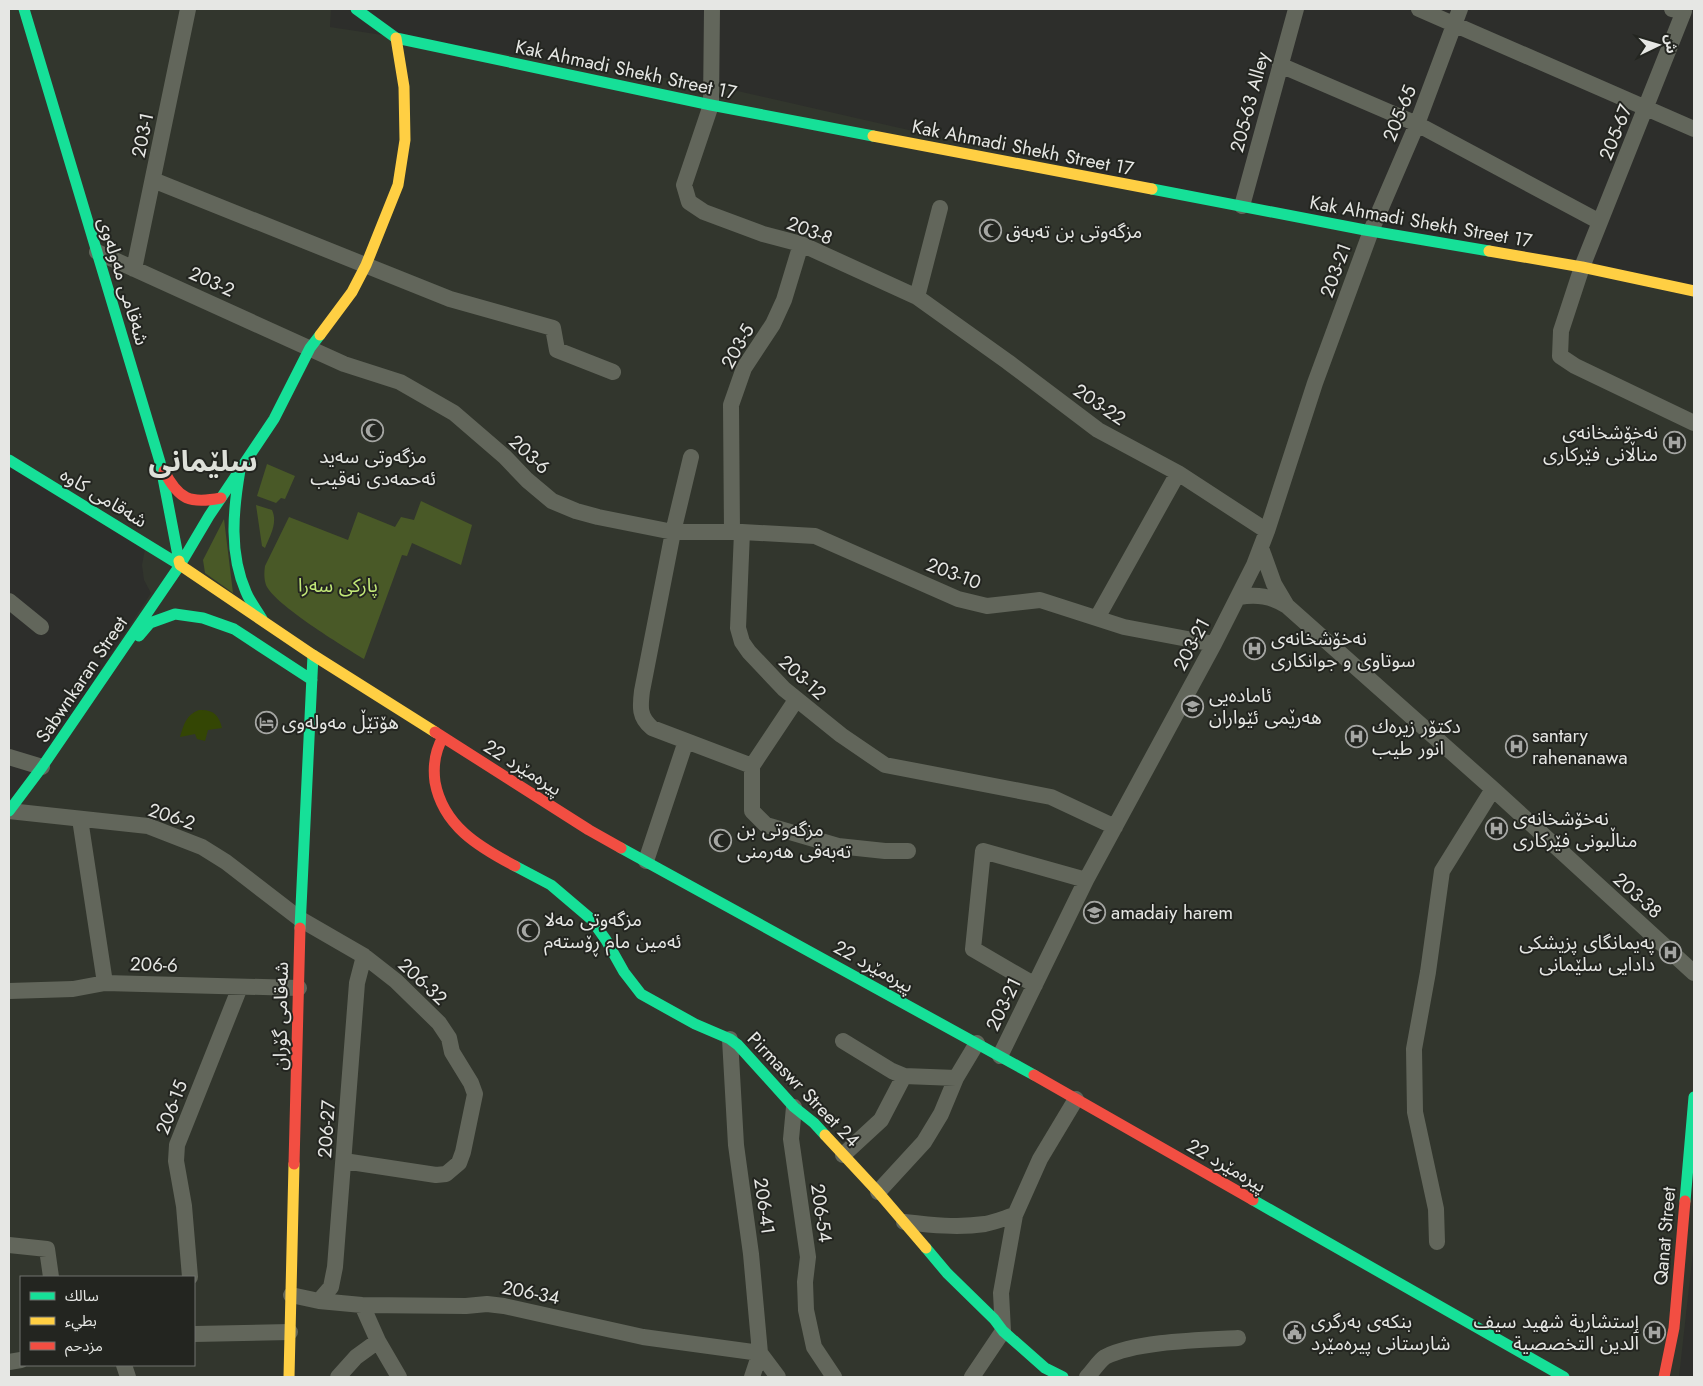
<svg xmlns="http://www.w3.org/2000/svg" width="1703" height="1386" viewBox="0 0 1703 1386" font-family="Jost,'Noto Sans Arabic',sans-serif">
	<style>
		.built { fill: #32362d; fill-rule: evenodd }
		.green { fill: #495927 }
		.water { fill: #344604 }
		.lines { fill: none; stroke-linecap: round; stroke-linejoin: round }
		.street { stroke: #62665b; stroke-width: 16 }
		.fast { stroke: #16e098; stroke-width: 11 }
		.slow { stroke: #ffcf43; stroke-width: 11 }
		.jam { stroke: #f24e42; stroke-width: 11 }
		.labels { text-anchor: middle; stroke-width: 4; stroke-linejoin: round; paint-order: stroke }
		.street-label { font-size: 19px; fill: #e6e7e4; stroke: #232520 }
		.poi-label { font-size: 19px; fill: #e6e7e4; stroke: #232520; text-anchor: start }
		.park-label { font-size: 19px; fill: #c3e978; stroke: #232520 }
		.town-label { font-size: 29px; font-weight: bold; fill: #dee1da; stroke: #232520 }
	</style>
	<rect width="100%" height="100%" fill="#2d2e2b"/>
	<path class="built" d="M9 9H331L330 27 711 85 1242 206 1694 287V1243L1679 1377H9V811L151 593 144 580 142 565 145 549 9 460ZM21 1277H194V1365H21Z"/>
	<path class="green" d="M267 464 295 476 285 499 281 498 276 503 257 496Z
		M421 501 472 525 461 565 412 543 407 556 402 555 364 659C343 646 275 605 266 585 264 579 264 573 265 566L289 517 348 540 358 512 395 527 401 517 414 520Z
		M256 505 272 510C278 523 270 536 265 548L262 546Z
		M224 519 233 593 205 573 203 560Z"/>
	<path class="water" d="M199 710C213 709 219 715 222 728L208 730 205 741 197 739 195 734 180 737C184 724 186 715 199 710Z"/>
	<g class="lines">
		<path class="street" d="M712 9 711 105 684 185 689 202 704 212 763 234 801 244 917 297 1008 362 1098 430 1178 473 1267 531
			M1419 9 1694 129
			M1672 9 1684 11 1582 267 1561 331 1560 356 1575 366 1694 423
			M1280 65 1417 124 1600 222
			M153 180 450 299 553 328 557 350 613 372
			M1242 206 1296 9
			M97 252 344 364 400 382 454 413 505 457 527 480 552 501 576 511 598 517 673 532H742L815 536 958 599 987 606 1040 600 1124 627 1214 644
			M134 269 188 9
			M917 297 940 208
			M691 457 673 532 642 691C640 707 639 717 652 728L752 766
			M732 532 731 405 744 368 773 324 784 300 801 244
			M742 532 738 628 742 642 749 652 784 689 841 735 885 765 1051 797 1115 827
			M1261 548 1274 584 1287 606
			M1239 597C1257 594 1271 596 1287 606L1493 789 1694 973
			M9 601 41 627
			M1097 618 1178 473
			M796 700 752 766V811L766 825 838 846 885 851H908
			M9 757 42 767
			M9 811 148 826 202 847 226 862 300 919 364 956 396 981 439 1023 449 1038 452 1052 471 1083 475 1094 463 1152 459 1163 446 1174 436 1175 344 1161
			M80 819 105 983
			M646 861 686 741
			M1035 985 973 949 983 851 1086 880
			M9 991 73 989 105 983 299 988
			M730 1039 736 1145 751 1254 760 1353 752 1377
			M843 1041 892 1071 904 1076 956 1078
			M1000 1056 1086 880 1214 644 1254 565 1267 531 1315 383 1371 231 1417 124 1460 9
			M794 1107 791 1139 808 1257 805 1282 806 1310 814 1347 834 1377
			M843 1155 881 1120 904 1076
			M878 1192 924 1142 941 1114 956 1078 977 1043
			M904 1222C931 1225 958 1228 985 1224 995 1222 1005 1218 1015 1215
			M1437 1242 1436 1209 1415 1112 1414 1049 1428 972 1442 871 1493 789
			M9 1245 47 1249 51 1277
			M190 1277 184 1206 176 1161 177 1145 240 987
			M291 1295 319 1301 362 1305 466 1306 487 1304 504 1306 643 1337 760 1353
			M319 1301 331 1287 335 1267 357 983 364 956
			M362 1305 378 1341 399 1377
			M194 1334 290 1332
			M760 1353 778 1377
			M9 1362 21 1360
			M124 1365 128 1377
			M338 1377 356 1357 378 1341
			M972 1377 1003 1331 1001 1293 1015 1215 1040 1159 1076 1099
			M1087 1377C1093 1371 1099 1361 1105 1357 1136 1341 1202 1340 1238 1338"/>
		<path class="fast" d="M24 9 160 462 179 561
			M356 9 396 38 711 105 873 136
			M1152 189 1365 230 1489 251
			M9 460 180 565
			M240 470C233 511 229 553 246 592 250 602 257 610 262 619
			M139 636 150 623 175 614 203 618 234 629 312 680
			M9 811 42 767 180 565 209 516 274 419 310 348 320 335
			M621 848 1034 1075
			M515 866 551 885 591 919 606 940 624 972 641 994 695 1024 730 1039 738 1045 794 1107 814 1123 825 1135
			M300 928 313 655
			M1253 1200 1564 1377
			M1685 1201 1694 1097
			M926 1248 947 1273 994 1319 1003 1331 1045 1368 1063 1377"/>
		<path class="slow" d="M873 136 1152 189
			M1489 251 1582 267 1694 291
			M320 335 352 292 366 265 398 185 405 140 404 87 396 38
			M179 561 180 565 313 655 435 732
			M825 1135 878 1192 926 1248
			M289 1377 294 1164"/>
		<path class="jam" d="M164 471C179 500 190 504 221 498
			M435 732 589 830 621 848
			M443 737C435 751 433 767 435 782 443 826 479 847 515 866
			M1034 1075 1253 1200
			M294 1164 300 928
			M1664 1377 1674 1328 1685 1201"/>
	</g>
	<defs>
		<symbol id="mosque-ring" viewBox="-11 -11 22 22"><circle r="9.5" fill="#232520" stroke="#a5a6a3" stroke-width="1.5"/><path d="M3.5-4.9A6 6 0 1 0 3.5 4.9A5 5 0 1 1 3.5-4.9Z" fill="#a5a6a3"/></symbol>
		<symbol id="hospital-ring" viewBox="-11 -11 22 22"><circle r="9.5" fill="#232520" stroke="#a5a6a3" stroke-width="1.5"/><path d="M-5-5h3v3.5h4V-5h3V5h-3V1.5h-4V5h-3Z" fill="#a5a6a3"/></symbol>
		<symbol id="school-ring" viewBox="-11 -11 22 22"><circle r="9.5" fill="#232520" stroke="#a5a6a3" stroke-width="1.5"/><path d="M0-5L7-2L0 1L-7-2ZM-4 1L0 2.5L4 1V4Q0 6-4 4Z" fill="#a5a6a3"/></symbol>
		<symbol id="hotel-ring" viewBox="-11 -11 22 22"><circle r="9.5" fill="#232520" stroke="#a5a6a3" stroke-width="1.5"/><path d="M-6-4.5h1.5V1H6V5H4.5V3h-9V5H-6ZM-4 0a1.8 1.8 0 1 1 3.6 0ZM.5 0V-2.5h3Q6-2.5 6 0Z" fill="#a5a6a3"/></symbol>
		<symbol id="civic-ring" viewBox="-11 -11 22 22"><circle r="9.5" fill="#232520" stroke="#a5a6a3" stroke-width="1.5"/><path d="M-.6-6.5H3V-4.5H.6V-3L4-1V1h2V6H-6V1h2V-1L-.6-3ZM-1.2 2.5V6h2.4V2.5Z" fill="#a5a6a3"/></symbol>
	</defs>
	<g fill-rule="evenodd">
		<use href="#mosque-ring" x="978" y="218" width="25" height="25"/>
		<use href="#mosque-ring" x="360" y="418" width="25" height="25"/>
		<use href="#hospital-ring" x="1662" y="430" width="25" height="25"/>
		<use href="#hospital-ring" x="1242" y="636" width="25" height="25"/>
		<use href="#school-ring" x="1180" y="694" width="25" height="25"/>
		<use href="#hotel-ring" x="254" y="710" width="25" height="25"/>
		<use href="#hospital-ring" x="1344" y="724" width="25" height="25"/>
		<use href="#hospital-ring" x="1504" y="734" width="25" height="25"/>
		<use href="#hospital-ring" x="1484" y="816" width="25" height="25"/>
		<use href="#mosque-ring" x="708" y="828" width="25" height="25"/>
		<use href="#school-ring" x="1082" y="900" width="25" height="25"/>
		<use href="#mosque-ring" x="516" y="918" width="25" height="25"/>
		<use href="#hospital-ring" x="1658" y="940" width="25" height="25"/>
		<use href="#civic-ring" x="1282" y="1320" width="25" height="25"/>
		<use href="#hospital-ring" x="1642" y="1320" width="25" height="25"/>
	</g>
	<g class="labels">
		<g class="street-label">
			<text transform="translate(626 69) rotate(12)" y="7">Kak Ahmadi Shekh Street 17</text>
			<text transform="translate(1249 102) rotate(-75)" y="7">205-63 Alley</text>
			<text transform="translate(1399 113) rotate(-68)" y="7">205-65</text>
			<text transform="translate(1615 132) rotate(-68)" y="7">205-67</text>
			<text transform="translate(142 135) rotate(-78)" y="7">203-1</text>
			<text transform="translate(1023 147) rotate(11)" y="7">Kak Ahmadi Shekh Street 17</text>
			<text transform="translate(1421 221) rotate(10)" y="7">Kak Ahmadi Shekh Street 17</text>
			<text transform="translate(810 230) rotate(21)" y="7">203-8</text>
			<text transform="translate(1335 270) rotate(-70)" y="7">203-21</text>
			<text transform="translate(124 281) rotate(73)" y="7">شەقامی مەولەوی</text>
			<text transform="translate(212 281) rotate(24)" y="7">203-2</text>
			<text transform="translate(737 346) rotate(-61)" y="7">203-5</text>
			<text transform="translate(1100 404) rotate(34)" y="7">203-22</text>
			<text transform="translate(530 454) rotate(43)" y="7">203-6</text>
			<text transform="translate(104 497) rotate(31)" y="7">شەقامی کاوە</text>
			<text transform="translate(954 573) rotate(21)" y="7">203-10</text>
			<text transform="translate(1191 644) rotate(-62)" y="7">203-21</text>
			<text transform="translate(803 677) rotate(42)" y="7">203-12</text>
			<text transform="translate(81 679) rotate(-56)" y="7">Sabwnkaran Street</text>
			<text transform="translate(523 767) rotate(32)" y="7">22 پیرەمێرد</text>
			<text transform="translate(172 816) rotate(18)" y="7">206-2</text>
			<text transform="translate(1638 895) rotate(42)" y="7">203-38</text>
			<text transform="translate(154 964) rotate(2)" y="7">206-6</text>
			<text transform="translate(874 966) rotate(29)" y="7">22 پیرەمێرد</text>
			<text transform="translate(423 981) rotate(43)" y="7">206-32</text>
			<text transform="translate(1003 1004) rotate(-64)" y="7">203-21</text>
			<text transform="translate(280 1016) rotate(-89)" y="7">شەقامی گۆران</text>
			<text transform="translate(804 1089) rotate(46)" y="7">Pirmaswr Street 24</text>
			<text transform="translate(171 1107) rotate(-69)" y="7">206-15</text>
			<text transform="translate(326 1129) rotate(-86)" y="7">206-27</text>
			<text transform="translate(1227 1165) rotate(30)" y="7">22 پیرەمێرد</text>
			<text transform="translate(765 1206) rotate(82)" y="7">206-41</text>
			<text transform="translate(822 1213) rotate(82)" y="7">206-54</text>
			<text transform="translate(1664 1236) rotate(-85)" y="7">Qanat Street</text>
			<text transform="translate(531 1292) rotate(11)" y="7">206-34</text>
		</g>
		<g class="poi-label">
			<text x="1006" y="238">مزگەوتی بن تەبەق</text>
			<text x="1658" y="439" text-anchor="end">نەخۆشخانەی<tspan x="1658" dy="22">مناڵانی فێركاری</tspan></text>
			<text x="373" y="463" text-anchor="middle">مزگەوتی سەید<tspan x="373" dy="22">ئەحمەدی نەقیب</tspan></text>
			<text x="1271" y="645">نەخۆشخانەی<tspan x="1271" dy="22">سوتاوی و جوانکاری</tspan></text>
			<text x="1209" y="702">ئامادەیی<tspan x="1209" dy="22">ھەرێمی ئێواران</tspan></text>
			<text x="282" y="729">هۆتێڵ مەولەوی</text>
			<text x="1372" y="733">دکتۆر زیرەك<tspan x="1372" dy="22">انور طیب</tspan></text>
			<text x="1532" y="742">santary<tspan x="1532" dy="22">rahenanawa</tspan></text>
			<text x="1513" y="825">نەخۆشخانەی<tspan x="1513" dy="22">مناڵبونی فێرکاری</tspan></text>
			<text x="737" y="836">مزگەوتی بن<tspan x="737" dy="22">تەبەقی هەرمنی</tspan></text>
			<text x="1111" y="919">amadaiy harem</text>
			<text x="544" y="926">مزگەوتی مەلا<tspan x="544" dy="22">ئەمین مام ڕۆستەم</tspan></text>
			<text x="1655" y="949" text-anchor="end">پەیمانگای پزیشکی<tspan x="1655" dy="22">دادایی سلێمانی</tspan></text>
			<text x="1311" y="1328">بنکەی بەرگری<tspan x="1311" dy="22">شارستانی پیرەمێرد</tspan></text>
			<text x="1639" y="1328" text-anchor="end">ٳستشارية شهيد سیف<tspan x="1639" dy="22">الدين التخصصية</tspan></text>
		</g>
		<g class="park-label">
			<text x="338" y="592">پارکی سەرا</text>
		</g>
		<g class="town-label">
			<text x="203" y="471">سلێمانی</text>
		</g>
	</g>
	<rect width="1703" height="1386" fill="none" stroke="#e6e7e4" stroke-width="20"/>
	<rect x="20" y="1276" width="175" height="90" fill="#232520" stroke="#71736e"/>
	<rect x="30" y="1292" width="25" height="8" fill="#16e098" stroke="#71736e"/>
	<text x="65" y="1301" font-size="15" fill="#e6e7e4">سالك</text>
	<rect x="30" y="1317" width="25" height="8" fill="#ffcf43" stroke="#71736e"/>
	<text x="65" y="1326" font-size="15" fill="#e6e7e4">بطيء</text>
	<rect x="30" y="1342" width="25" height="8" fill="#f24e42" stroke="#71736e"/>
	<text x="65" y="1351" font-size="15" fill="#e6e7e4">مزدحم</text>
	<g transform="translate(1658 45) rotate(85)" stroke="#232520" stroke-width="4" paint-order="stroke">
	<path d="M0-4L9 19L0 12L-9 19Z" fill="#e6e7e4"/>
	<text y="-8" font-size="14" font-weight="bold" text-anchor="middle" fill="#e6e7e4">ش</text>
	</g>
</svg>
